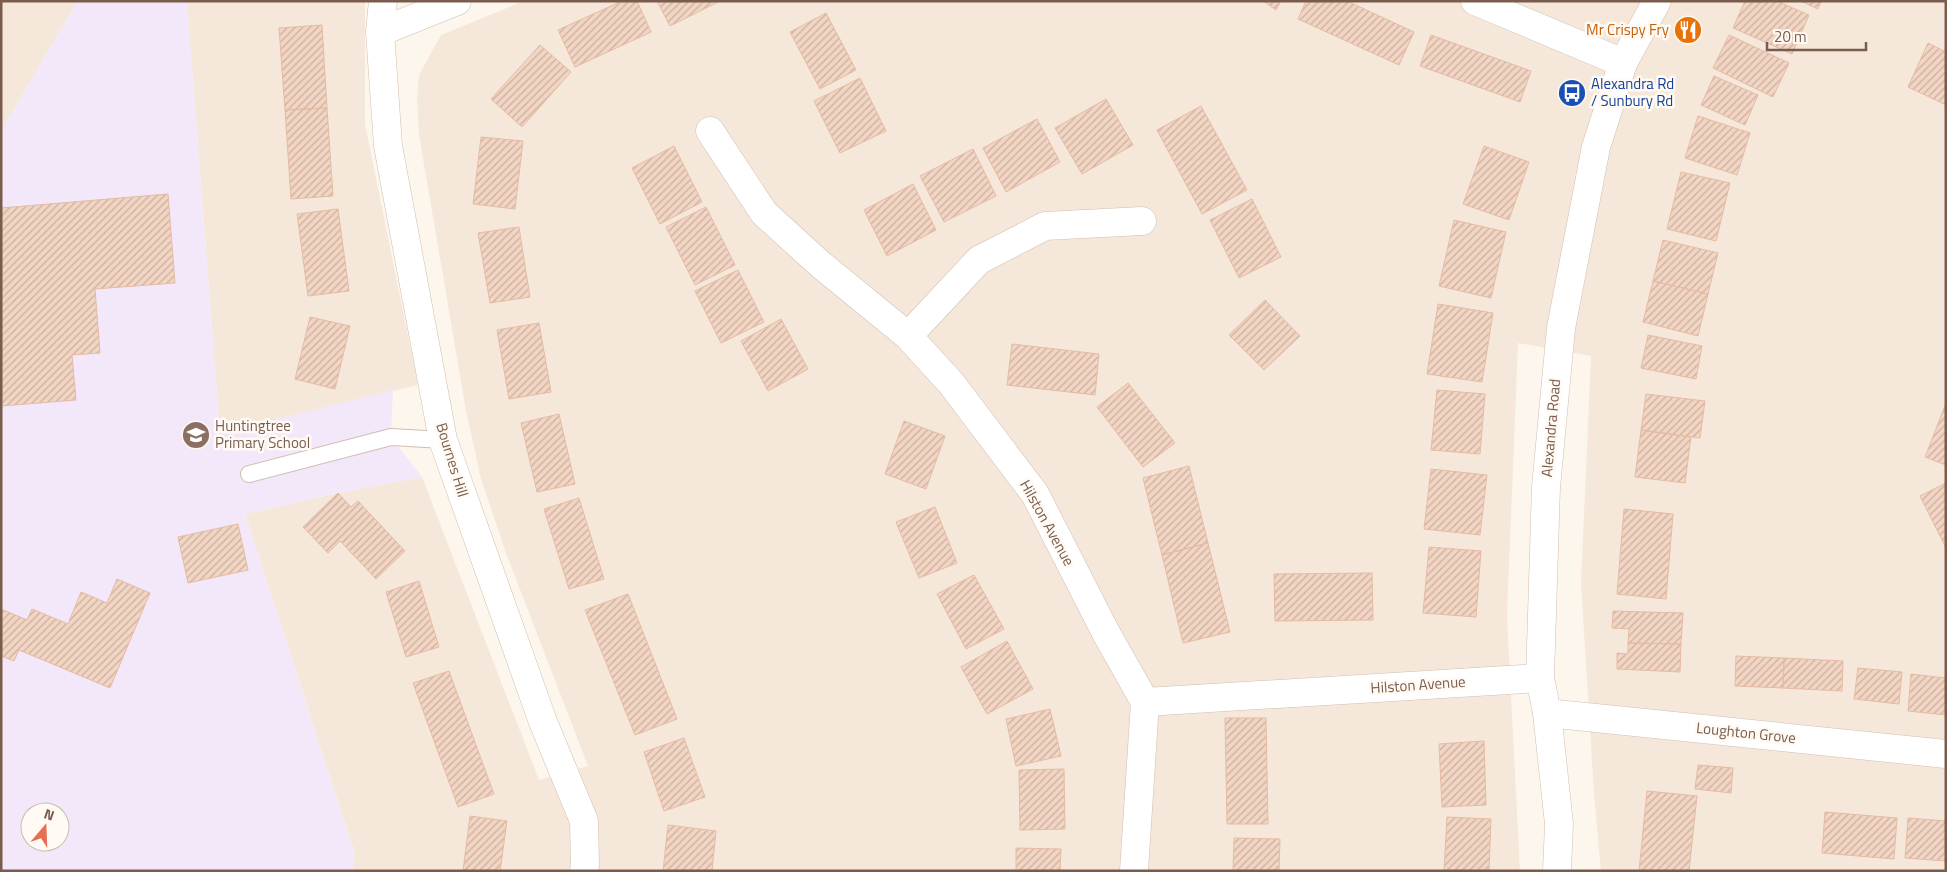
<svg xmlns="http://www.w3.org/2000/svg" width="1947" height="872" viewBox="0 0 1947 872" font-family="'Titillium Web',sans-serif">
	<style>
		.residential { fill: #f5e8da }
		.education { fill: #f3e8fa; fill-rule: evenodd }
		.building { fill: url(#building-hatch); stroke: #e6bba3 }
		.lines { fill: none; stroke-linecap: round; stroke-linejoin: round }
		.service-casing { stroke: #d1beb0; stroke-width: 18 }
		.minor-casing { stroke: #d1beb0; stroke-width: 29 }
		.tertiary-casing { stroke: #d1beb0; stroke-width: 29 }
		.service { stroke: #fff; stroke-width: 16 }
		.minor { stroke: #fff; stroke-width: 28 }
		.tertiary { stroke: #fff; stroke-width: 28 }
		.labels { text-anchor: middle; stroke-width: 5; stroke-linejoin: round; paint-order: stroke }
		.food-label { font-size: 15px; fill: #c56008; stroke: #fffaf3; text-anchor: end }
		.transit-label { font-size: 15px; fill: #164399; stroke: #fffaf3; text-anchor: start }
		.education-label { font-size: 15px; fill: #785e54; stroke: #fffaf3; text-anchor: start }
		.street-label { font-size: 15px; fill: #7a5c4d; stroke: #fffaf3 }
	</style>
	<defs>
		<pattern id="building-hatch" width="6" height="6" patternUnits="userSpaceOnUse" patternTransform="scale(1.25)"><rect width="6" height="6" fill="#f3d5c3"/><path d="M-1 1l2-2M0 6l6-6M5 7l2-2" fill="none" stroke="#cab0a1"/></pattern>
	</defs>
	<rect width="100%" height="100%" fill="#fdf6ec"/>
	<path class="residential" d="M1 1H78L1 131Z
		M187 1H365V124L418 385 220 433Z
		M524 1H1946V871H1601L1594 794 1581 583 1591 356 1518 343 1507 616 1520 871H352L355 854 245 514 338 493 422 477 539 780 588 766 506 553 481 479 466 411 419 135 417 98 419 75 441 35Z"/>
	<path class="education" d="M78 1H187L220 433 393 390 391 437 422 477 338 493 245 514 355 855 352 871H1V131ZM30 812H60V842H30Z"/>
	<path class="building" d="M622 1H637L651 32 575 67 558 30Z
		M657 1H720L670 26Z
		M1263 1H1281L1276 10Z
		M1306 1H1347L1414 32 1399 65 1298 19Z
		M1745 1H1777L1809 15 1792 54 1733 28Z
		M1801 1H1821L1818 9Z
		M826 13 856 70 820 89 790 32Z
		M322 25 327 108 285 110 279 28Z
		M1431 35 1531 71 1520 102 1420 66Z
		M1729 35 1789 63 1773 97 1713 68Z
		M1928 43 1946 52V105L1908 87Z
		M540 45 571 72 522 127 491 99Z
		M1714 76 1758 95 1745 125 1701 105Z
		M860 78 886 131 840 153 814 101Z
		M1106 99 1133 145 1082 174 1055 128Z
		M1201 106 1247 190 1202 214 1157 130Z
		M327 108 333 196 291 199 285 110Z
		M1698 116 1750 133 1737 175 1685 158Z
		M1037 119 1060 162 1006 192 983 148Z
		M481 137 523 141 515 209 473 204Z
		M674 146 702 202 660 224 632 168Z
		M1484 146 1529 162 1509 220 1463 204Z
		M973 149 996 196 944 222 920 176Z
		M1681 172 1730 183 1716 241 1667 229Z
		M913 184 936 230 887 256 864 210Z
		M168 194 175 283 95 289 100 353 72 355 76 400 1 406V208Z
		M1252 199 1281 257 1239 278 1210 220Z
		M706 207 735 265 695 285 666 227Z
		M338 209 349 291 308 296 297 214Z
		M1454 220 1506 232 1491 298 1439 286Z
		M519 227 530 297 490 303 478 233Z
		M1663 240 1718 253 1708 294 1653 281Z
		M738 270 764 322 721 343 695 291Z
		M1653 281 1708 294 1698 336 1643 322Z
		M1265 300 1300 336 1264 370 1229 335Z
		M1438 304 1493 313 1482 382 1427 374Z
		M310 317 350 326 335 389 295 379Z
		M781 319 808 369 768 391 741 341Z
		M539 323 551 392 509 399 497 330Z
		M1648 335 1702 346 1696 379 1641 368Z
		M1012 344 1099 354 1095 395 1007 385Z
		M1128 383 1175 443 1143 467 1097 407Z
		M1437 390 1485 394 1480 454 1431 450Z
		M1646 394 1705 401 1700 438 1641 430Z
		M1946 403V465L1925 457Z
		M559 414 575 484 537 492 521 423Z
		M904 421 945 436 926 489 885 474Z
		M1641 430 1691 437 1685 483 1635 477Z
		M1189 466 1208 543 1162 555 1143 478Z
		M1431 469 1487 475 1480 535 1424 529Z
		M1946 483V548L1920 496Z
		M338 493 351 507 358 501 405 551 376 579 340 541 328 553 303 527Z
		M579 498 604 579 569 589 544 509Z
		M935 507 957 563 919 578 896 522Z
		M1624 509 1673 514 1666 599 1617 594Z
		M238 524 248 570 188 583 178 537Z
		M1208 543 1230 632 1183 643 1162 555Z
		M1429 547 1481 551 1476 617 1423 613Z
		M1372 573 1373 620 1275 621 1274 574Z
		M974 575 1004 629 966 649 937 594Z
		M117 579 150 593 110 688 19 650 14 661 1 656V609L27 620 32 609 68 624 81 592 107 603Z
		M419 581 439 647 406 657 386 592Z
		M628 594 677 719 635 735 585 610Z
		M1613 611 1683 613 1681 644 1628 643 1629 629 1612 628Z
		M1007 641 1033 689 987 714 961 667Z
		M1628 643 1681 644 1680 672 1617 669V653L1628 654Z
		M1736 656 1784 658 1783 688 1735 686Z
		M1784 658 1843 661 1842 691 1783 688Z
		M1858 668 1902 672 1899 704 1854 699Z
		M449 671 494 794 458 807 413 683Z
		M1911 674 1946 678V715L1908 711Z
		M1050 709 1061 756 1016 766 1006 719Z
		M1225 718H1266L1268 824H1227Z
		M684 738 705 797 664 811 644 752Z
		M1484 741 1486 805 1442 807 1439 744Z
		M1698 765 1733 768 1731 793 1695 789Z
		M1064 769 1065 829 1020 830 1019 770Z
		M1647 791 1697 796 1689 871H1639Z
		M1825 812 1897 818 1894 859 1822 853Z
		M470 816 507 821 500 871H463Z
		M1447 817 1491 819 1489 871H1444Z
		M1908 818 1946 821V861L1905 858Z
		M668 825 716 831 712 871H663Z
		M1234 838 1280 839 1279 871H1233Z
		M1016 848 1061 849 1060 871H1016Z"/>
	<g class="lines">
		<defs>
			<path id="service" d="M249 474 391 437 443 440"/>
			<path id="minor" d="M383 1 380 32 388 146 443 440 543 722 584 821 585 865 584 871
				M1475 1 1623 63
				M380 32 457 1
				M710 131 764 213 820 264 908 336 951 383 1035 494 1106 633 1145 702 1540 678
				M908 336 979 260 1045 226 1142 221
				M1547 713 1946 754
				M1134 871 1145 702"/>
			<path id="tertiary" d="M1557 871 1559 824 1547 713 1540 678 1546 487 1561 328 1596 147 1623 63 1657 1"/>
		</defs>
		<use href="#service" class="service-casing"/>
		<use href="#minor" class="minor-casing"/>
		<use href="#tertiary" class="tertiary-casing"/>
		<use href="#service" class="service"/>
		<use href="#minor" class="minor"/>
		<use href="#tertiary" class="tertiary"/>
	</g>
	<defs>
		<symbol id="restaurant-disc" viewBox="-11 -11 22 22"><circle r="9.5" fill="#e8710a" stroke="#fffaf3"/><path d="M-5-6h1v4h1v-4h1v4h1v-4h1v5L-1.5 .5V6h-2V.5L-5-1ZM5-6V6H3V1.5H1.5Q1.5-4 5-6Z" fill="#fff"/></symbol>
		<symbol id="bus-disc" viewBox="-11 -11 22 22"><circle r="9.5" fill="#1a4fb4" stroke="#fffaf3"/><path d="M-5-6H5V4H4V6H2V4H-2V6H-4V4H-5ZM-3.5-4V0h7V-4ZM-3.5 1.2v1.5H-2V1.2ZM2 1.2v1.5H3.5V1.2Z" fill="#fff"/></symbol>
		<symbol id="school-disc" viewBox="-11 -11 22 22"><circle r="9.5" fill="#8d6e63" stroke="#fffaf3"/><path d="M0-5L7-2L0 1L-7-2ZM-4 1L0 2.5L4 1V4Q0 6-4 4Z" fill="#fff"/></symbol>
	</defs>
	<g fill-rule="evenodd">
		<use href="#restaurant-disc" x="1672" y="14" width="32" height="32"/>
		<use href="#bus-disc" x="1556" y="77" width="32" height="32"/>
		<use href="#school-disc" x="180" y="419" width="32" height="32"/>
	</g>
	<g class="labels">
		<g class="food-label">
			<text x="1669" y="35">Mr Crispy Fry</text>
		</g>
		<g class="transit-label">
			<text x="1591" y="89">Alexandra Rd<tspan x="1591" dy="17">/ Sunbury Rd</tspan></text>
		</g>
		<g class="education-label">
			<text x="215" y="431">Huntingtree<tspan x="215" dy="17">Primary School</tspan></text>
		</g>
		<g class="street-label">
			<text transform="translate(1551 428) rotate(-85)" y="5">Alexandra Road</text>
			<text transform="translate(452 460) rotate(73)" y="5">Bournes Hill</text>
			<text transform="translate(1047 523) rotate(61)" y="5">Hilston Avenue</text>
			<text transform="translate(1418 685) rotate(-4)" y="5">Hilston Avenue</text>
			<text transform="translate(1746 733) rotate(6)" y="5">Loughton Grove</text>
		</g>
	</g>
	<rect width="1947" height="872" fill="none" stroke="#7a5c4d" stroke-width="5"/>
	<g transform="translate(45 827) rotate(19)"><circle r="24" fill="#fffaf3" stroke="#cabbb1"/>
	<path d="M0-4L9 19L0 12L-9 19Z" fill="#e76f51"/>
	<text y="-8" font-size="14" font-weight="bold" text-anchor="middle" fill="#7a5c4d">N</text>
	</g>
	<path d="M1767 42v8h99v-8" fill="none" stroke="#7a5c4d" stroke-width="2.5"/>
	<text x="1774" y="42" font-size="15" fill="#7a5c4d" stroke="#fffaf3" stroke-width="4" paint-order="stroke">20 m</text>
</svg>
